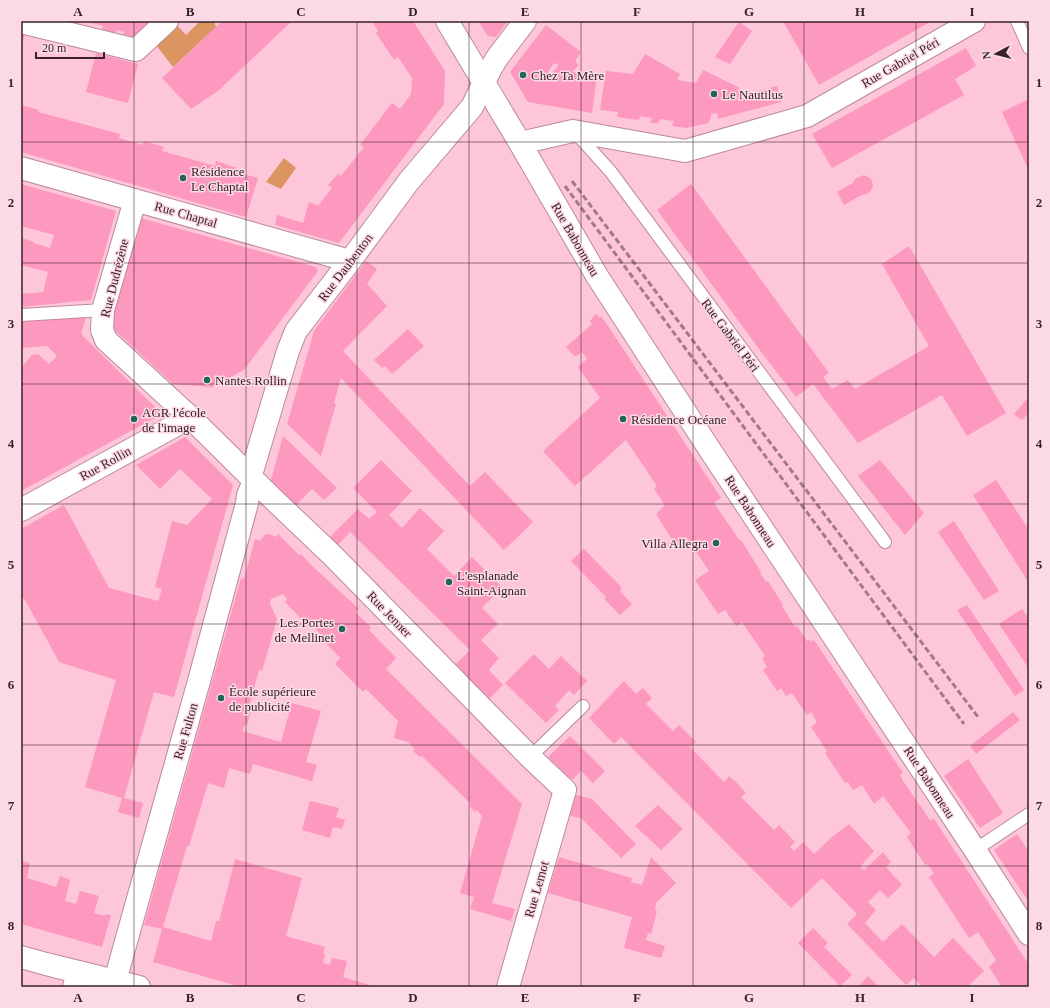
<svg xmlns="http://www.w3.org/2000/svg" width="1050" height="1008" viewBox="0 0 1050 1008" font-family="'Times New Roman',serif">
	<style>
		.green { fill: #dc9561 }
		.building { fill: #fd98be; fill-rule: evenodd }
		.lines { fill: none; stroke-linecap: round; stroke-linejoin: round }
		.lane-casing { stroke: #bd899c; stroke-width: 14 }
		.street-casing { stroke: #bd899c; stroke-width: 24 }
		.secondary-casing { stroke: #bd899c; stroke-width: 24 }
		.lane { stroke: #fff; stroke-width: 12 }
		.street { stroke: #fff; stroke-width: 22 }
		.secondary { stroke: #fff; stroke-width: 22 }
		.rail { stroke: #a27b89; stroke-width: 3; stroke-dasharray: 6 3; stroke-linecap: butt }
		.grid { fill: none; stroke: #37222a; stroke-width: 1; stroke-opacity: 0.55 }
		.poi-dot { fill: #206556; stroke: #fcdae5; stroke-width: 1.5 }
		.labels { text-anchor: middle; stroke-width: 3; stroke-linejoin: round; paint-order: stroke }
		.street-label { font-size: 13px; fill: #37222a; stroke: #fcdae5 }
		.poi-label { font-size: 13px; fill: #37222a; stroke: #fcdae5; text-anchor: start }
		.neatline { fill: none; stroke: #37222a; stroke-width: 1.5 }
		.grid-label { font-size: 13px; text-anchor: middle; font-weight: bold; fill: #37222a }
	</style>
	<rect width="100%" height="100%" fill="#fdc6d9"/>
	<path class="green" d="M173 21 186 35 200 21H214L216 27 173 67 153 41Z
		M284 158 296 168 281 189 266 182Z"/>
	<path class="building" d="M85 21H151L130 41 123 38 124 32 117 30 116 32H110L102 29 103 26Z
		M222 21H292L218 91 191 109 162 78Z
		M372 21H413L445 71 444 104 339 243 275 225 277 215 303 223 309 202 318 206 332 188 328 185 338 174 341 176 364 147 360 145 392 103 400 109 411 94 412 78 398 57 394 60 376 33 378 31Z
		M478 21H508L496 37 488 36Z
		M783 21H932L819 85Z
		M739 22 752 31 730 64 715 57Z
		M546 25 581 52 575 61 579 65 572 72 597 76 592 113 528 102 510 72ZM554 63 559 65 551 74 548 72Z
		M21 33 25 34 21 47Z
		M966 48 976 66 955 79 964 95 832 168 812 134Z
		M96 53 138 64 128 103 86 92Z
		M645 54 680 74 677 80 696 83 703 70 740 88 738 101 744 99 743 95 777 86 781 102 718 119 717 113 711 114V117L708 123 686 128 672 126 674 121 660 119 658 123H650L652 118 640 116 639 120 617 117 618 112 600 110 606 71 633 74Z
		M1029 99V171L1002 112Z
		M21 105 39 110 38 112 120 134 119 138 142 145 144 141 164 147 162 151 215 166 216 161 237 168 236 172 258 178 246 217 21 152Z
		M864 175 871 179 872 182 873 186 870 192 867 194 862 195 844 205 837 192 853 183 855 179 857 178Z
		M21 184 116 211 91 300 21 307V294L43 292 48 272 21 265V238L34 242 33 243 50 248 54 235 21 226Z
		M691 184 829 373 823 377 832 389 848 380 855 389 929 346 882 264 909 246 1006 413 967 436 942 395 858 443 813 384 796 397 765 357 657 210Z
		M141 218 316 267 318 271 244 370 212 387 173 384 110 326Z
		M366 261 377 269 367 284 387 306 343 351 470 486 485 472 533 522 504 550 341 378 334 403 336 404 321 456 287 424 314 331Z
		M596 314 600 318 601 316 614 335 721 498 714 503 740 541 741 540 761 572 760 573 766 582 768 581 783 605 782 606 795 627 797 626 807 641 810 639 811 642 814 640 903 773 900 775 903 781 930 820 934 819 1029 965V987H1002L989 967 996 960 978 932 969 938 929 877 934 873 927 864 925 865 907 837 911 833 883 796 874 804 862 785 853 790 848 782 845 783 825 753 827 751 811 727 817 722 811 712 807 715 792 693 786 696 781 688 777 691 763 670 767 667 762 658 765 656 742 622 736 626 725 610 718 614 695 580 709 571 686 537 675 544 656 514 665 505 654 489 657 486 626 440 575 486 543 451 600 398 578 367 587 359 582 352 576 356H574L566 347 592 324 590 321Z
		M86 317 81 334 162 414 21 491V394L23 393 21 391V368L32 355 38 354 49 364 57 356 47 346 21 348V322Z
		M408 329 424 346 392 374 385 366 382 368 374 360Z
		M1029 397V412L1022 420 1014 414Z
		M283 436 337 488 324 500 312 489 294 507 270 484Z
		M185 437 233 485 174 697 154 692 124 798 143 803 139 818 118 812 122 798 85 787 116 680 59 662 24 598 21 599V529L64 505 109 588 158 601 162 589 155 587 172 521 187 525 212 499 180 469 160 489 136 465Z
		M381 460 412 491 389 515 402 528 420 508 444 531 427 549 454 576 472 557 502 587 482 608 498 624 481 640 499 658 489 670 503 685 489 699 455 665 470 650 350 532 335 548 327 540 358 509 369 519 377 512 353 488Z
		M880 460 924 513 905 535 858 476Z
		M996 480 1029 530V583L973 495Z
		M954 521 999 591 984 600 938 532Z
		M266 534 272 535 276 537 278 534 299 555 301 554 309 563 359 609 355 612 371 627 369 630 396 658 386 669 522 804 492 903 515 909 511 921 470 909 474 897 460 893 482 816 477 810 475 812 469 806 471 804 422 756 420 757 413 751 415 749 408 742 394 738 398 721 366 689 363 692 335 664 340 658 325 642 327 640 312 626 310 628 285 602 287 599 283 594 271 599 270 604 277 619 262 671 259 670 249 707 251 708 249 711H251L247 725 245 724 242 731 281 742 292 703 321 711 306 762 317 765 312 781 253 764 250 774 229 768 224 788 208 783 189 846H187L163 927 211 941 216 921H219L235 859 302 878 286 936 325 947 323 953 325 954 323 963 330 965 332 958 347 961 343 977 376 987H241L153 962 162 929 144 925 241 578 244 579 255 539 260 541 264 536Z
		M584 549 622 588 620 591 632 604 620 615 604 599 606 597 571 561Z
		M967 605 1024 690 1015 696 957 610Z
		M1022 609 1029 619V669L999 624Z
		M534 654 549 669 561 656 587 681 574 695 569 690 555 706 559 710 546 723 505 683Z
		M624 681 636 694 643 688 652 698 646 704 673 731 679 725 696 742 690 747 724 782 729 776 739 785 746 793 741 797 774 830 779 825 795 842 790 847 794 851 803 842 814 854 832 837 849 824 874 851 860 867 864 870 883 852 891 862 886 867 902 885 888 898 880 890 868 902 876 910 865 923 883 942 902 924 934 957 953 938 984 971 967 987H922L914 978 906 985 847 924 857 914 822 878 791 908 621 737 614 744 589 718Z
		M1013 712 1020 720 976 754 970 746Z
		M570 736 605 771 593 783 581 771 572 780 548 757Z
		M968 759 1003 813 980 828 944 776Z
		M576 795 592 799 636 844 621 858 581 818 570 816Z
		M310 801 339 808 336 817 345 820 342 829 333 827 330 838 302 830Z
		M658 805 683 829 661 850 635 826Z
		M1017 834 1029 852V902L994 850Z
		M559 857 632 878 631 882 642 885 651 857 676 883 656 903 655 910 657 911 651 934 648 933 646 940 665 946 661 958 624 948 632 917 548 893Z
		M21 861 30 863 27 878 56 887 60 876 70 880 65 901 76 904 80 891 99 896 94 913 105 916V914L111 915 102 947 21 924Z
		M813 928 828 943 824 947 852 975 840 986 798 943Z
		M868 976 879 987H858Z"/>
	<g class="lines">
		<defs>
			<path id="lane" d="M1017 21 1029 48
				M576 133 611 172 885 542
				M21 315 103 310
				M530 757 583 706
				M975 850 1029 814"/>
			<path id="street" d="M447 21 520 143 597 276 712 453 975 850 1029 934
				M21 22 136 50 167 21
				M520 143 573 131 685 151 807 116 974 21
				M21 168 350 261
				M135 200 103 310 102 330 106 340 189 416 270 496 333 556 530 757 565 790 508 987
				M248 474 253 468 288 351 296 331 350 261 409 181 472 107 491 68 497 58 525 21
				M21 510 176 425 189 416
				M115 981 199 681 247 503 248 495 254 481
				M74 987 78 972"/>
			<path id="secondary" d="M21 957 46 964 139 987"/>
		</defs>
		<use href="#lane" class="lane-casing"/>
		<use href="#street" class="street-casing"/>
		<use href="#secondary" class="secondary-casing"/>
		<use href="#lane" class="lane"/>
		<use href="#street" class="street"/>
		<use href="#secondary" class="secondary"/>
		<path class="rail" d="M572 181 978 717
			M565 186 964 724"/>
	</g>
	<path class="grid" d="M134 21V987M246 21V987M357 21V987M469 21V987M581 21V987M693 21V987M804 21V987M916 21V987M21 142H1029M21 263H1029M21 384H1029M21 504H1029M21 624H1029M21 745H1029M21 866H1029"/>
	<g class="poi-dot">
		<circle cx="523" cy="75" r="4"/>
		<circle cx="714" cy="94" r="4"/>
		<circle cx="183" cy="178" r="4"/>
		<circle cx="207" cy="380" r="4"/>
		<circle cx="134" cy="419" r="4"/>
		<circle cx="623" cy="419" r="4"/>
		<circle cx="716" cy="543" r="4"/>
		<circle cx="449" cy="582" r="4"/>
		<circle cx="342" cy="629" r="4"/>
		<circle cx="221" cy="698" r="4"/>
	</g>
	<g class="labels">
		<g class="street-label">
			<text transform="translate(900 62) rotate(-30)" y="5">Rue Gabriel Péri</text>
			<text transform="translate(186 214) rotate(16)" y="5">Rue Chaptal</text>
			<text transform="translate(576 239) rotate(60)" y="5">Rue Babonneau</text>
			<text transform="translate(345 267) rotate(-53)" y="5">Rue Daubenton</text>
			<text transform="translate(114 278) rotate(-76)" y="5">Rue Dudrézène</text>
			<text transform="translate(731 335) rotate(53)" y="5">Rue Gabriel Péri</text>
			<text transform="translate(105 463) rotate(-29)" y="5">Rue Rollin</text>
			<text transform="translate(751 511) rotate(57)" y="5">Rue Babonneau</text>
			<text transform="translate(390 614) rotate(46)" y="5">Rue Jenner</text>
			<text transform="translate(185 731) rotate(-74)" y="5">Rue Fulton</text>
			<text transform="translate(930 782) rotate(57)" y="5">Rue Babonneau</text>
			<text transform="translate(536 889) rotate(-74)" y="5">Rue Lemot</text>
		</g>
		<g class="poi-label">
			<text x="531" y="80">Chez Ta Mère</text>
			<text x="722" y="99">Le Nautilus</text>
			<text x="191" y="176">Résidence<tspan x="191" dy="15">Le Chaptal</tspan></text>
			<text x="215" y="385">Nantes Rollin</text>
			<text x="142" y="417">AGR l'école<tspan x="142" dy="15">de l'image</tspan></text>
			<text x="631" y="424">Résidence Océane</text>
			<text x="708" y="548" text-anchor="end">Villa Allegra</text>
			<text x="457" y="580">L'esplanade<tspan x="457" dy="15">Saint-Aignan</tspan></text>
			<text x="334" y="627" text-anchor="end">Les Portes<tspan x="334" dy="15">de Mellinet</tspan></text>
			<text x="229" y="696">École supérieure<tspan x="229" dy="15">de publicité</tspan></text>
		</g>
	</g>
	<rect width="1050" height="1008" fill="none" stroke="#fcdae5" stroke-width="44"/>
	<g transform="translate(996 54) rotate(263)" stroke="#fcdae5" stroke-width="3" paint-order="stroke">
	<path d="M0-3L7 15L0 10L-7 15Z" fill="#37222a"/>
	<text y="-6" font-size="11" font-weight="bold" text-anchor="middle" fill="#37222a">N</text>
	</g>
	<path d="M36 52v6h68v-6" fill="none" stroke="#37222a" stroke-width="2"/>
	<text x="42" y="52" font-size="12" fill="#37222a" stroke="#fcdae5" stroke-width="3" paint-order="stroke">20 m</text>
	<rect x="22" y="22" width="1006" height="964" class="neatline"/>
	<g class="grid-label">
		<text x="78" y="16">A</text>
		<text x="190" y="16">B</text>
		<text x="301" y="16">C</text>
		<text x="413" y="16">D</text>
		<text x="525" y="16">E</text>
		<text x="637" y="16">F</text>
		<text x="749" y="16">G</text>
		<text x="860" y="16">H</text>
		<text x="972" y="16">I</text>
		<text x="11" y="87">1</text>
		<text x="1039" y="87">1</text>
		<text x="11" y="207">2</text>
		<text x="1039" y="207">2</text>
		<text x="11" y="328">3</text>
		<text x="1039" y="328">3</text>
		<text x="11" y="448">4</text>
		<text x="1039" y="448">4</text>
		<text x="11" y="569">5</text>
		<text x="1039" y="569">5</text>
		<text x="11" y="689">6</text>
		<text x="1039" y="689">6</text>
		<text x="11" y="810">7</text>
		<text x="1039" y="810">7</text>
		<text x="11" y="930">8</text>
		<text x="1039" y="930">8</text>
		<text x="78" y="1002">A</text>
		<text x="190" y="1002">B</text>
		<text x="301" y="1002">C</text>
		<text x="413" y="1002">D</text>
		<text x="525" y="1002">E</text>
		<text x="637" y="1002">F</text>
		<text x="749" y="1002">G</text>
		<text x="860" y="1002">H</text>
		<text x="972" y="1002">I</text>
	</g>
</svg>
